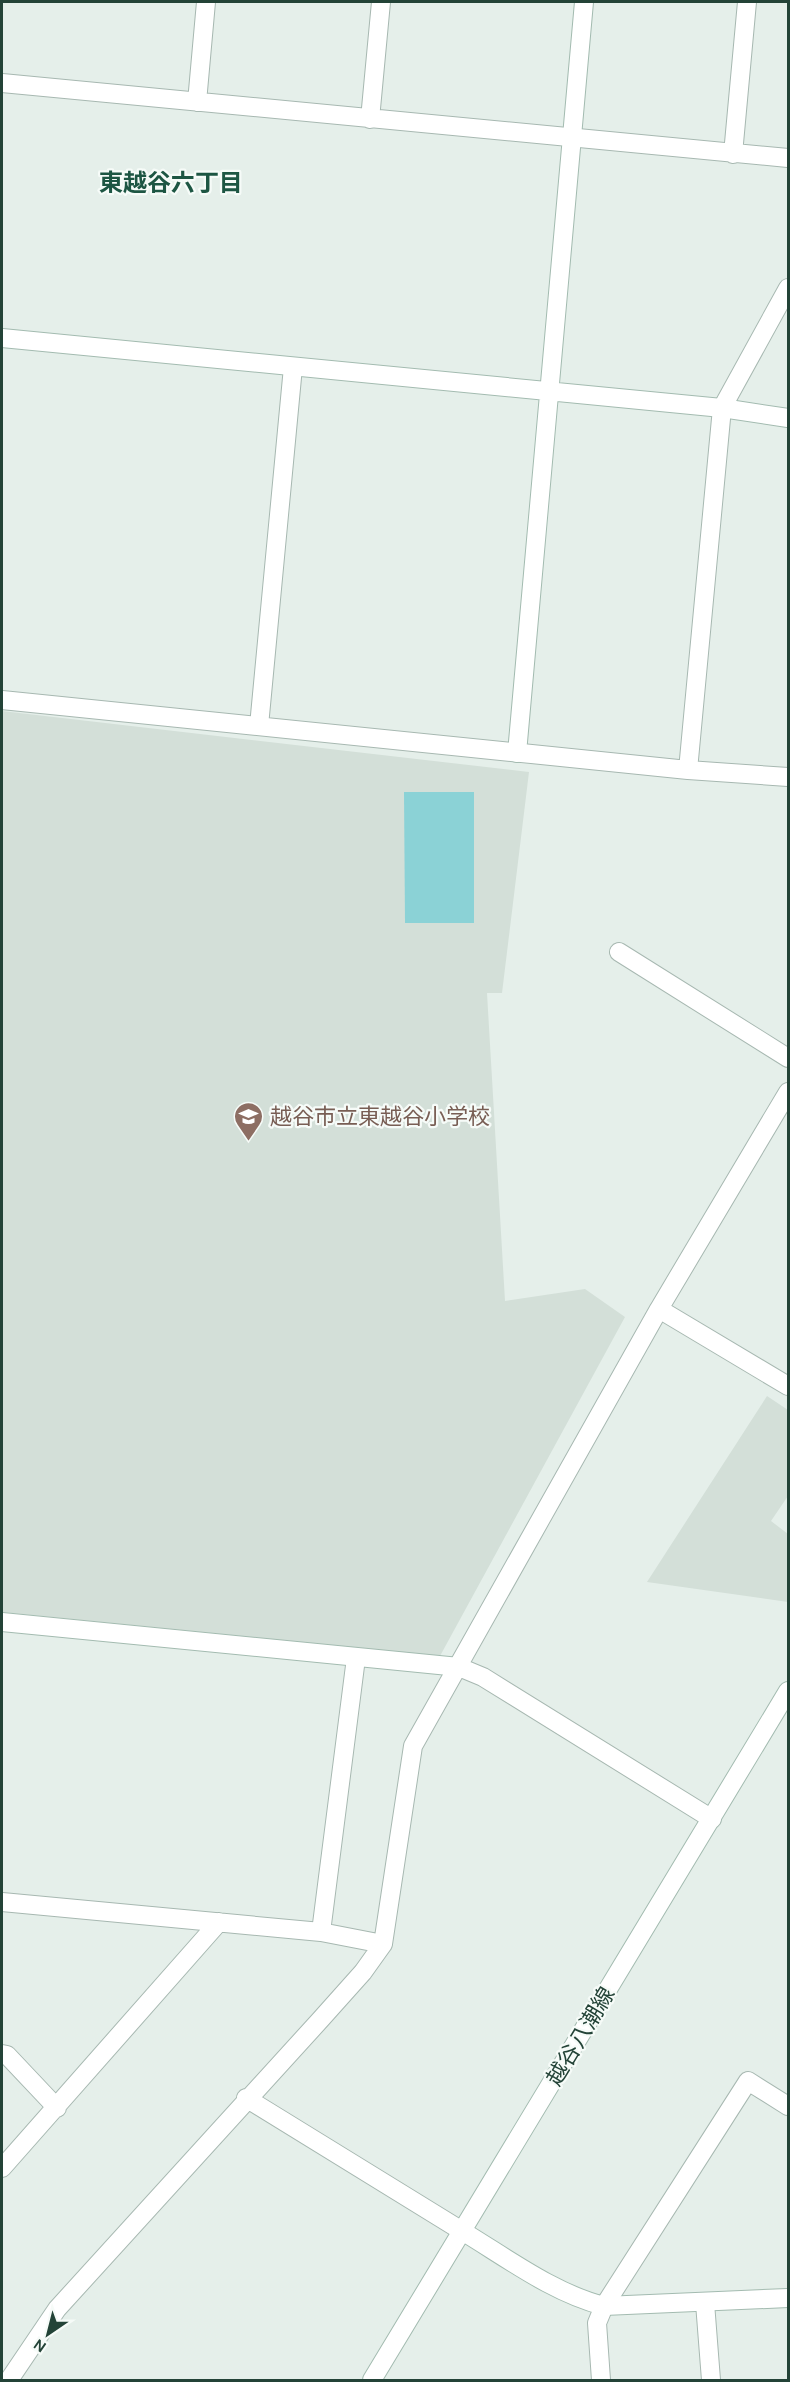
<svg xmlns="http://www.w3.org/2000/svg" width="790" height="2382" viewBox="0 0 790 2382" font-family="Karla,'Noto Sans JP',sans-serif">
	<style>
		.built { fill: #d3dfd8 }
		.water { fill: #8bd2d6 }
		.lines { fill: none; stroke-linecap: round; stroke-linejoin: round }
		.street-casing { stroke: #a7b8b1; stroke-width: 20 }
		.secondary-casing { stroke: #a3bbb0; stroke-width: 20 }
		.street { stroke: #fff; stroke-width: 18 }
		.secondary { stroke: #fff; stroke-width: 18 }
		.labels { text-anchor: middle; stroke-width: 4.5; stroke-linejoin: round; paint-order: stroke }
		.education-label { font-size: 22px; fill: #785e54; stroke: #f6fbf8; text-anchor: start }
		.street-label { font-size: 22px; fill: #234337; stroke: #f6fbf8 }
		.neighbourhood-label { font-size: 24px; font-weight: bold; fill: #1d5643; stroke: #f6fbf8 }
	</style>
	<rect width="100%" height="100%" fill="#e5efea"/>
	<path class="built" d="M2 711 529 772 502 993H487L505 1301 585 1289 625 1317 440 1656 2 1612Z
		M767 1396 788 1410V1496L771 1521 788 1534V1602L647 1582Z"/>
	<path class="water" d="M404 792H474V923H405Z"/>
	<g class="lines">
		<defs>
			<path id="street" d="M2 83 788 158
				M197 102 206 2
				M370 119 381 2
				M733 154 747 2
				M2 700 688 770 788 777
				M259 726 293 367
				M688 770 722 408 788 288
				M619 952 788 1058
				M659 1309 788 1386
				M459 1667 483 1677 712 1819
				M2 1902 321 1932 383 1944
				M321 1932 356 1658
				M2 2054 7 2055 57 2108
				M246 2098 462 2231
				M2 2168 219 1922
				M705 2303 711 2380
				M9 2380 57 2309 321 2019 363 1972 383 1944 413 1746 659 1309 788 1092
				M601 2380 597 2323 604 2306 748 2081 788 2106"/>
			<path id="secondary" d="M2 338 722 408 788 418
				M517 753 584 2
				M2 1622 459 1667
				M462 2231C507 2258 553 2293 604 2306L788 2298
				M372 2380 788 1691"/>
		</defs>
		<use href="#street" class="street-casing"/>
		<use href="#secondary" class="secondary-casing"/>
		<use href="#street" class="street"/>
		<use href="#secondary" class="secondary"/>
	</g>
	<defs>
		<symbol id="school-pin" viewBox="-11 -11 22 30"><path d="M0 17L-7.5 6A9.5 9.5 0 1 1 7.5 6Z" fill="#8d6e63" stroke="#f6fbf8"/><path d="M0-5L7-2L0 1L-7-2ZM-4 1L0 2.5L4 1V4Q0 6-4 4Z" fill="#fff"/></symbol>
	</defs>
	<g fill-rule="evenodd">
		<use href="#school-pin" x="232" y="1100" width="33" height="45"/>
	</g>
	<g class="labels">
		<g class="education-label">
			<text x="270" y="1124">越谷市立東越谷小学校</text>
		</g>
		<g class="street-label">
			<text transform="translate(580 2036) rotate(-59)" y="8">越谷八潮線</text>
		</g>
		<g class="neighbourhood-label">
			<text x="171" y="191">東越谷六丁目</text>
		</g>
	</g>
	<rect width="790" height="2382" fill="none" stroke="#234337" stroke-width="6"/>
	<g transform="translate(48 2334) rotate(215)" stroke="#f6fbf8" stroke-width="4.5" paint-order="stroke">
	<path d="M0-4.5L10 22L0 15L-10 22Z" fill="#234337"/>
	<text y="-9" font-size="16" font-weight="bold" text-anchor="middle" fill="#234337">N</text>
	</g>
</svg>
